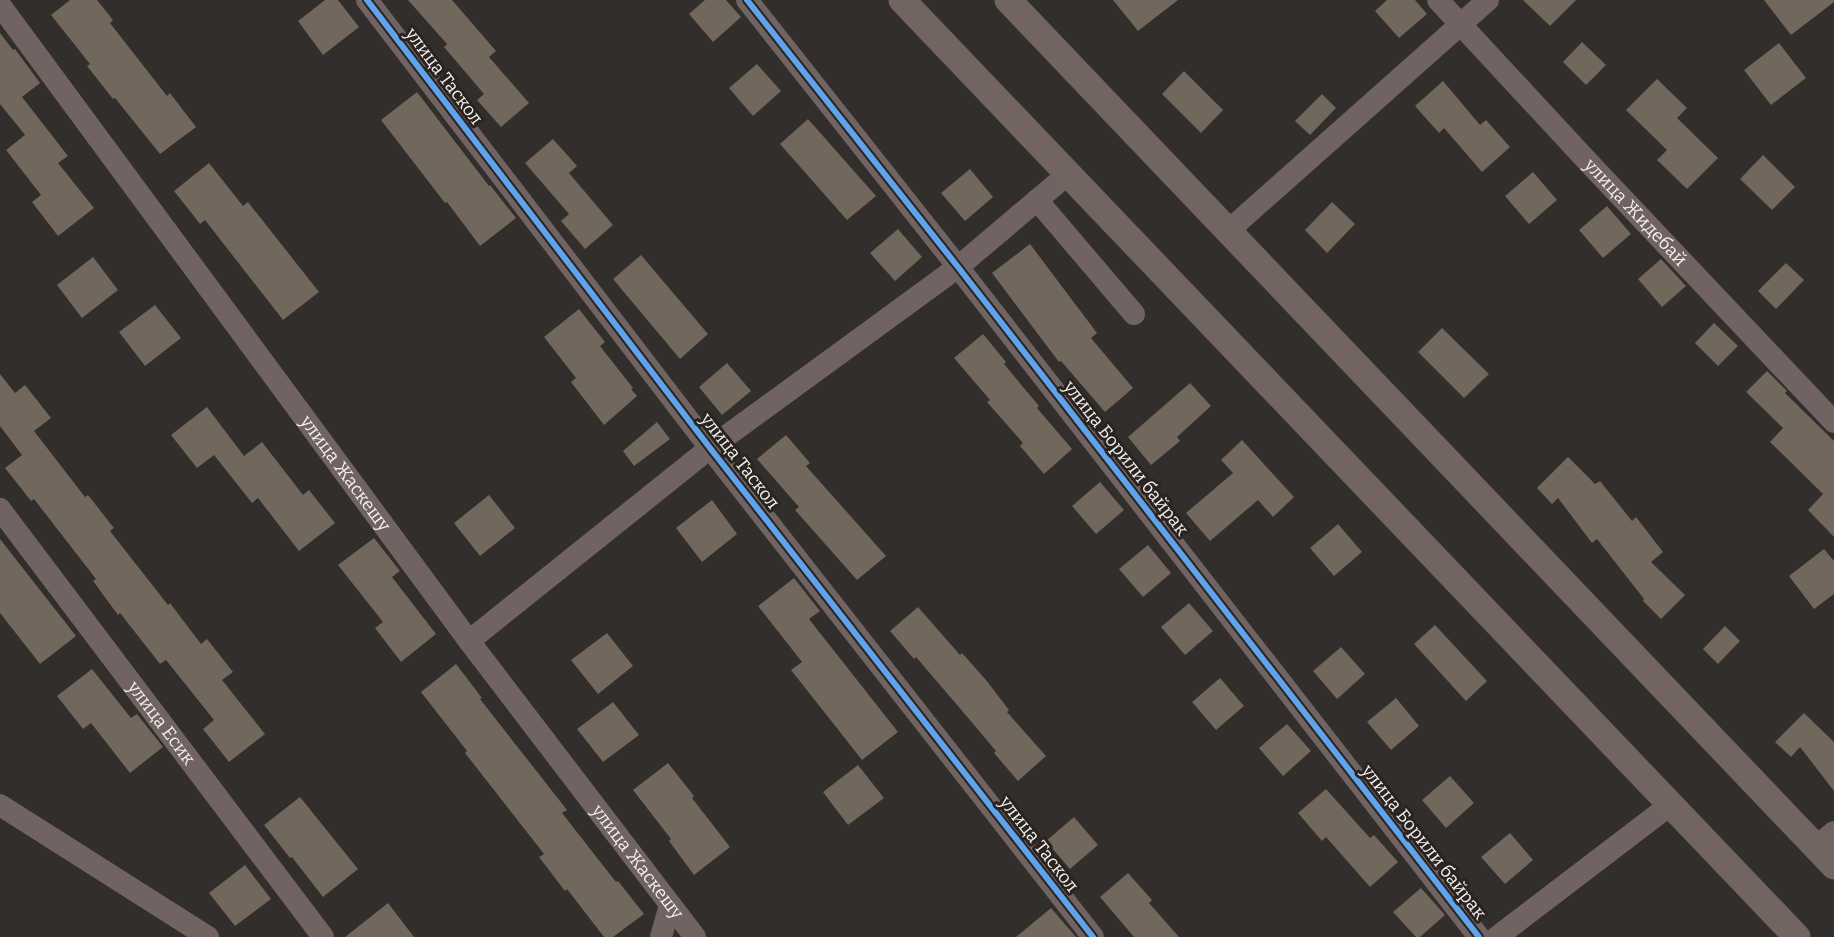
<svg xmlns="http://www.w3.org/2000/svg" width="1834" height="937" viewBox="0 0 1834 937" font-family="Bitter,serif">
	<style>
		.building { fill: #71675c }
		.lines { fill: none; stroke-linecap: round; stroke-linejoin: round }
		.minor { stroke: #706361; stroke-width: 22 }
		.major { stroke: #716461; stroke-width: 27 }
		.cycleway-casing { stroke: #29241f; stroke-width: 10 }
		.cycleway { stroke: #60a3ed; stroke-width: 6 }
		.labels { text-anchor: middle; stroke-width: 6; stroke-linejoin: round; paint-order: stroke }
		.street-label { font-size: 18px; fill: #f5f1ee; stroke: #29241f }
	</style>
	<rect width="100%" height="100%" fill="#312e2b"/>
	<path class="building" d="M70 0H97L113 20 110 23 167 96 170 93 196 127 160 154 115 98 113 99 87 66 90 64 51 15Z
		M325 0H338L359 27 323 55 298 21Z
		M408 0H452L496 51 489 57 529 103 501 127 477 100 484 94 444 47 447 44Z
		M705 0H726L741 17 713 42 689 14Z
		M1113 0H1178L1138 31Z
		M1387 0H1415L1427 14 1399 38 1375 11Z
		M1523 0H1576L1550 26Z
		M1764 0H1834V2L1791 35Z
		M0 33 13 50 15 49 40 83 22 97 68 156 58 163 94 208 58 236 32 202 41 195 6 150 25 135 0 104Z
		M1582 42 1606 65 1586 85 1563 62Z
		M1779 43 1806 78 1771 105 1744 70Z
		M757 64 781 91 753 116 729 88Z
		M1184 71 1223 110 1201 133 1162 94Z
		M1657 79 1687 108 1677 118 1718 158 1687 189 1657 160 1667 150 1626 110Z
		M1443 81 1480 125 1486 120 1510 147 1482 172 1444 128 1439 133 1415 106Z
		M417 92 489 186 490 185 516 218 480 246 447 202 445 203 381 120Z
		M1322 94 1336 108 1310 135 1295 121Z
		M808 119 876 196 847 220 780 144Z
		M553 139 577 166 569 173 613 225 585 249 561 221 569 214 525 163Z
		M1763 155 1795 187 1772 210 1740 179Z
		M209 163 243 206 248 202 319 292 283 320 205 220 200 224 174 191Z
		M970 169 993 197 965 221 941 193Z
		M1533 172 1557 200 1529 224 1505 196Z
		M1332 202 1355 224 1327 253 1305 230Z
		M1607 206 1631 234 1603 258 1579 230Z
		M898 229 922 257 895 281 870 253Z
		M1030 244 1097 333 1091 338 1133 388 1105 412 1061 361 1059 362 992 273Z
		M641 255 708 334 680 359 613 279Z
		M93 257 118 290 82 318 57 285Z
		M1661 259 1686 286 1662 307 1638 279Z
		M1786 263 1804 280 1776 309 1758 291Z
		M155 305 181 338 145 366 119 332Z
		M579 309 605 342 600 346 633 388 631 389 637 396 604 425 571 382 576 378 544 337Z
		M1714 323 1738 346 1718 366 1695 343Z
		M1442 328 1489 374 1464 398 1418 352Z
		M983 334 1006 362 1004 364 1039 406 1037 408 1072 449 1044 474 1020 446 1023 443 987 402 990 400 954 358Z
		M727 363 751 391 722 415 699 387Z
		M1767 371 1787 391 1785 393 1834 441V537L1808 510 1823 494 1770 442 1783 428 1746 392Z
		M0 374 15 393 25 385 51 418 34 431 85 497 88 495 114 528 110 531 168 605 170 603 201 644 207 639 233 672 222 680 265 734 229 762 203 729 214 720 166 660 160 664 120 613 118 615 93 581 96 579 34 499 31 501 5 468 22 455 0 426Z
		M1190 383 1211 406 1177 437 1180 441 1151 465 1128 437Z
		M207 407 244 456 262 442 303 495 309 490 335 523 299 551 258 498 252 503 214 455 197 468 171 435Z
		M657 422 670 439 634 466 623 451Z
		M786 435 810 463 806 466 886 556 857 580 795 510 799 507 757 459Z
		M1242 440 1294 497 1273 517 1258 500 1210 541 1186 513 1233 473 1221 460Z
		M1568 457 1595 484 1600 481 1632 521 1636 517 1663 552 1651 562 1685 595 1661 619 1643 601 1644 599 1597 539 1592 543 1558 498 1552 504 1537 488Z
		M1100 482 1124 510 1096 534 1072 506Z
		M489 495 515 528 480 556 454 523Z
		M712 500 737 534 702 562 676 528Z
		M1338 524 1362 552 1334 576 1310 548Z
		M374 538 400 571 392 577 436 634 401 662 375 628 383 622 338 565Z
		M0 539 76 636 40 664 0 613Z
		M1148 545 1171 573 1143 597 1119 569Z
		M1824 549 1834 561V594L1814 609 1789 576Z
		M794 578 820 611 809 619 898 732 862 760 791 670 802 662 758 606Z
		M1189 603 1213 631 1185 655 1161 627Z
		M918 607 960 655 962 653 986 680 1009 710 1007 712 1046 756 1018 781 994 753 996 751 958 706 916 657 914 659 890 631Z
		M1435 625 1487 681 1466 701 1414 644Z
		M1725 626 1740 641 1718 664 1703 649Z
		M607 633 633 666 598 694 571 660Z
		M1341 647 1365 674 1337 699 1313 671Z
		M456 664 482 698 480 699 567 810 562 813 616 882 618 881 644 914 613 937H604L567 889 565 891 539 857 544 854 465 753 467 751 421 692Z
		M92 669 131 718 137 714 163 747 130 773 91 723 83 729 57 696Z
		M1220 678 1244 706 1216 730 1192 702Z
		M1396 698 1419 726 1391 750 1367 722Z
		M613 702 639 735 603 762 577 729Z
		M1804 713 1834 742V791L1800 747 1791 757 1775 742Z
		M1287 724 1311 751 1283 776 1259 748Z
		M668 763 694 796 692 798 730 847 694 875 669 841 671 839 633 790Z
		M858 765 884 798 848 825 823 792Z
		M1450 776 1474 803 1446 828 1422 800Z
		M1326 789 1370 838 1374 835 1398 862 1370 887 1326 837 1322 841 1298 813Z
		M300 797 358 869 323 897 292 857 290 858 264 825Z
		M1074 817 1098 845 1070 869 1046 841Z
		M1510 833 1533 860 1505 884 1481 857Z
		M245 865 271 899 235 926 209 893Z
		M1128 873 1152 900 1149 903 1179 937H1134L1100 897Z
		M1421 888 1445 915 1420 937H1416L1393 912Z
		M388 903 414 937H345Z
		M1051 908 1076 937H1016Z"/>
	<g class="lines">
		<g class="minor">
			<path d="M367 0 710 448 1093 937"/>
			<path d="M747 0 958 267 1479 937"/>
			<path id="s1" d="M1438 0 1590 164 1834 422"/>
			<path id="s2" d="M0 5 469 641 695 937"/>
			<path d="M1037 200 1134 314"/>
			<path d="M1228 231 1488 0"/>
			<path id="s3" d="M0 509 323 937"/>
			<path d="M469 641 710 448 958 267 1068 174"/>
			<path d="M0 805 208 937"/>
			<path d="M1816 847 1834 832"/>
			<path d="M661 937 670 905"/>
			<path d="M1497 937 1670 805"/>
		</g>
		<path class="major" d="M902 0 1797 937
			M1008 0 1834 866"/>
		<defs>
			<path id="cycleway" d="M367 0 710 448 1093 937
				M747 0 958 267 1479 937"/>
		</defs>
		<use href="#cycleway" class="cycleway-casing"/>
		<use href="#cycleway" class="cycleway"/>
	</g>
	<g class="labels">
		<g class="street-label">
			<text transform="translate(444 76) rotate(53)" y="6">улица Таскол</text>
			<text dy="6" stroke="none"><textPath href="#s1" startOffset="290">улица Жидебай</textPath></text>
			<text transform="translate(1126 458) rotate(52)" y="6">улица Борили байрак</text>
			<text transform="translate(740 461) rotate(52)" y="6">улица Таскол</text>
			<text dy="6" stroke="none"><textPath href="#s2" startOffset="582">улица Жаскешу</textPath></text>
			<text dy="6" stroke="none"><textPath href="#s3" startOffset="268">улица Есик</textPath></text>
			<text transform="translate(1424 842) rotate(52)" y="6">улица Борили байрак</text>
			<text transform="translate(1039 844) rotate(52)" y="6">улица Таскол</text>
			<text dy="6" stroke="none"><textPath href="#s2" startOffset="1068">улица Жаскешу</textPath></text>
		</g>
	</g>
</svg>
